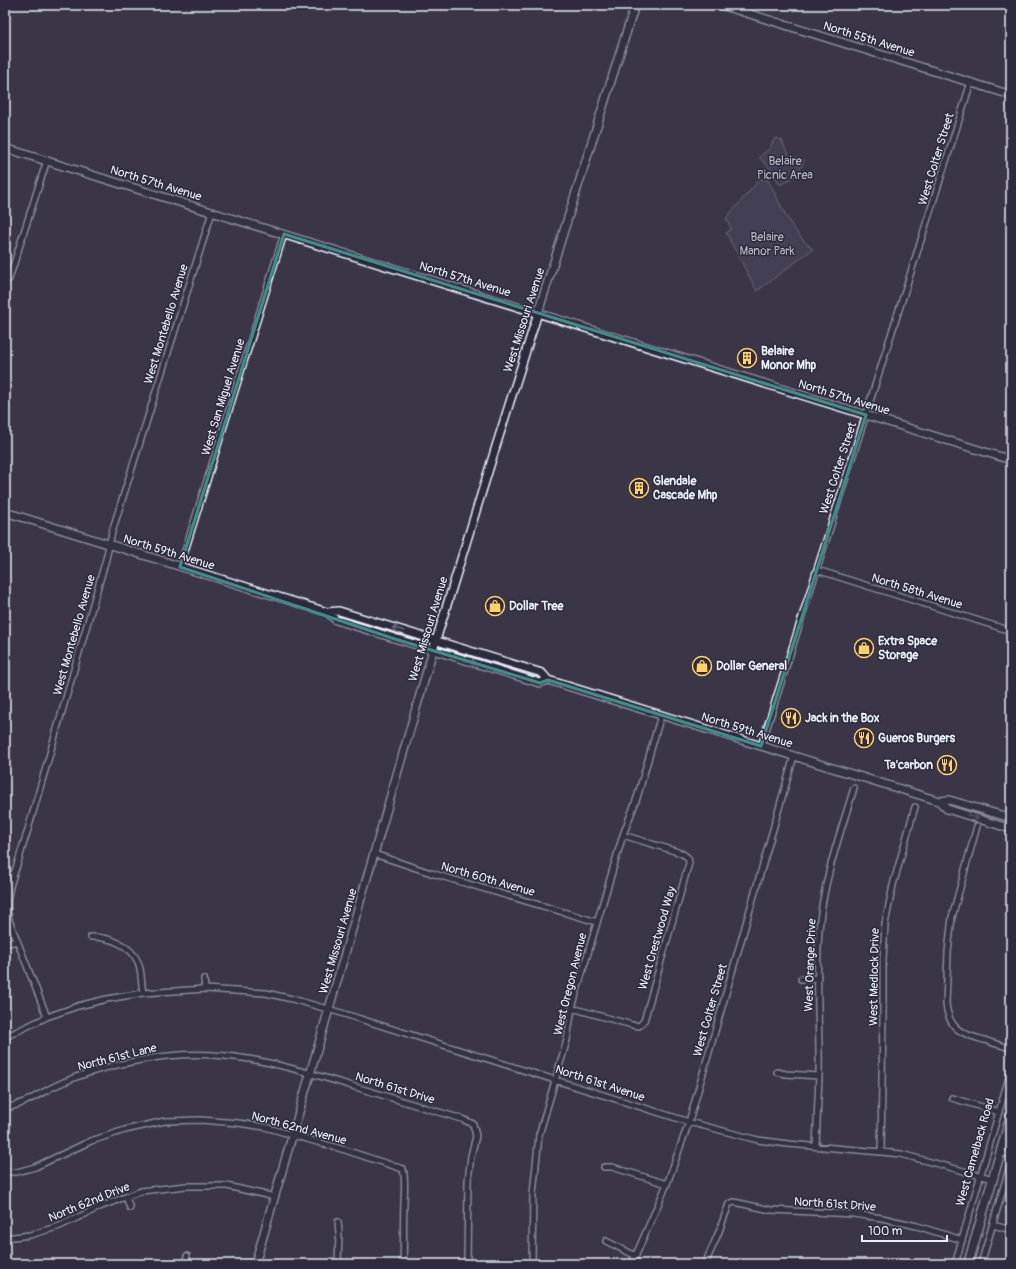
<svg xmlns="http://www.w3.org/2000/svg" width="1016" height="1269" viewBox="0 0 1016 1269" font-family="Pangolin,sans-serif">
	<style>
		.green { fill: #504e5f; stroke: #9ca0ac }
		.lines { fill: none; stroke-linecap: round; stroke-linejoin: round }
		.street-casing { stroke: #e8f1f8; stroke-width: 8 }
		.secondary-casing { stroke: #e8f1f8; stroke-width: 10 }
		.primary-casing { stroke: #e8f1f8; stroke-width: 11 }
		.street { stroke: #2f2a3d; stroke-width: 5 }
		.secondary { stroke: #2f2a3d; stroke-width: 7 }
		.primary { stroke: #2f2a3d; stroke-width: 8 }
		.oneway { stroke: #70707e }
		.marked { fill: none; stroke: #3a8f8a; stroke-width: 3; stroke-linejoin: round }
		.labels { text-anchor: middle; stroke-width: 3; stroke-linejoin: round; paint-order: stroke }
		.street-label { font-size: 12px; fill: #e8f1f8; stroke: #2f2a3d }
		.park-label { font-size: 12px; fill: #b3b8c2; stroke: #2f2a3d }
		.poi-label { font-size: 12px; font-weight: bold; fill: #e8f1f8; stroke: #2f2a3d; text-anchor: start }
	</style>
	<rect width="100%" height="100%" fill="#3a3648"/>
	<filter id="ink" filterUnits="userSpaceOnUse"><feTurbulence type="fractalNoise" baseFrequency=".025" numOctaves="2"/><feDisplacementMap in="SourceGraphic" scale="8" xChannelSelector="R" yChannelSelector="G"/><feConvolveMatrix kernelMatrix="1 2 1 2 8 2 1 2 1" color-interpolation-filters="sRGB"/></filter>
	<g filter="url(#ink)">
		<path class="green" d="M775 138 782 140C787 155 789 156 804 160 798 176 795 177 780 185L772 171 759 157 769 149Z
			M760 179 768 180C781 204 791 233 813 249L757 291 726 233 731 229 726 218Z"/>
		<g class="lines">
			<defs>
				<path id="street" d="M9 279 47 160
					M180 567 284 234
					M817 570 1011 631
					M761 746 971 82
					M977 826 952 917 948 952 946 1004C949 1029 961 1034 984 1040 993 1043 1002 1046 1011 1048
					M374 854 431 873 597 922
					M5 873 13 875
					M91 937C109 937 130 944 138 962 142 971 141 983 143 993
					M5 944 17 941
					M204 979 205 989
					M801 979 818 978
					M572 1008 632 1025 639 1026 644 1021 689 863C689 857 686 856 681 853L623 835
					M47 1017 9 920C5 901 9 887 16 868 20 857 23 844 27 833L106 559 112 532 212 212
					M5 1037 47 1017 78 1006 107 999 143 993 205 989 266 993 292 999 338 1012 689 1122 758 1140 788 1144 881 1152 901 1154 993 1179
					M777 1072 786 1074 819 1076
					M952 1098 999 1112
					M5 1108C24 1105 40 1093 57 1085 85 1072 117 1064 147 1059 218 1045 285 1065 352 1086 389 1097 425 1108 462 1119L473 1124 476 1136 471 1156 468 1181 467 1264
					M816 1146C817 1123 818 1099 819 1076 820 1028 815 979 819 930 823 881 840 834 854 788
					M881 1152 883 1015V959L885 924 893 885 915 807
					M1000 1152 1011 1155
					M604 1167H612L667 1184
					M5 1172H17L35 1167 91 1141 125 1130 165 1121 201 1120 238 1123 265 1127 345 1150 403 1169C406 1181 404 1192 404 1204 403 1224 404 1244 403 1264
					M126 1197 130 1208
					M338 1222 339 1233 338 1264
					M993 1225 1011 1230
					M5 1238 30 1235 60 1226 102 1206 141 1191 186 1186H227L275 1197
					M606 1241 636 1256
					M186 1264 187 1256
					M532 1264 533 1194 539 1135 567 1040 572 1008 588 953 623 835 637 798 661 715
					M632 1264 667 1184 689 1122 794 756
					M705 1264 718 1234 729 1204 734 1202 771 1210 854 1214 882 1218 917 1226 962 1240
					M955 1264 1011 1070
					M981 1264 1011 1162"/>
				<path id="secondary" d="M721 5 1011 95
					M5 148 1011 460
					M5 512 327 612 339 611 542 673 548 680 939 801 949 800 1011 818
					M327 612 336 620 540 683 548 680
					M939 801 947 809 1011 829
					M255 1264 433 650 497 443 635 5"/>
				<path id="primary" d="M968 1264 1011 1116"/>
			</defs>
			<use href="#street" class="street-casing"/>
			<use href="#secondary" class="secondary-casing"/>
			<use href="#primary" class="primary-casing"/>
			<use href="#street" class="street"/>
			<use href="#secondary" class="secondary"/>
			<use href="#primary" class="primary"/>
		</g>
		<defs><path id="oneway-shaft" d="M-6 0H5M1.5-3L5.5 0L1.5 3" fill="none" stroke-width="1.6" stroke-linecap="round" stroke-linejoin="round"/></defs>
		<g class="oneway">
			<use href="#oneway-shaft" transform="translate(398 629) rotate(-163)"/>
			<use href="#oneway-shaft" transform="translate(470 662) rotate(17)"/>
			<use href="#oneway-shaft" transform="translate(973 817) rotate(17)"/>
		</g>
	</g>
	<path d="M0 0H1016V1269H0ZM284 234 866 415 761 746 548 680 540 683 395 639 180 567Z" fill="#3a3648" fill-opacity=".55" fill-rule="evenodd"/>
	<path class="marked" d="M284 234 866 415 761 746 548 680 540 683 395 639 180 567Z"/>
	<defs>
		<symbol id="building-ring" viewBox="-11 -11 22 22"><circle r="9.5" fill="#2f2a3d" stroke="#ffd166" stroke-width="1.5"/><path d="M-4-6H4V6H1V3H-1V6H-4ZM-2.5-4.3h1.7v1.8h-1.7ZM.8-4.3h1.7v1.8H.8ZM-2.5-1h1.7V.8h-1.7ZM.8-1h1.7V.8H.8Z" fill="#ffd166"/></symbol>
		<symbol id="shop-ring" viewBox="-11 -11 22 22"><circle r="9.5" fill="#2f2a3d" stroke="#ffd166" stroke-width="1.5"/><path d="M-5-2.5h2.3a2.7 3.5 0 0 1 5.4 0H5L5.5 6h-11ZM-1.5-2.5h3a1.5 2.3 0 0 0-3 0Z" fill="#ffd166"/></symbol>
		<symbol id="restaurant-ring" viewBox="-11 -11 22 22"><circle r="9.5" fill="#2f2a3d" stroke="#ffd166" stroke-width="1.5"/><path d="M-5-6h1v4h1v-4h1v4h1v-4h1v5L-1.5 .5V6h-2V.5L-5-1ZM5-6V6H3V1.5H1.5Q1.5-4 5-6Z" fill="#ffd166"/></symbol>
	</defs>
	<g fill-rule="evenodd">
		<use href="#building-ring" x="736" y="347" width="22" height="22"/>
		<use href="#building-ring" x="628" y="477" width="22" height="22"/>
		<use href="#shop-ring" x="484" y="595" width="22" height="22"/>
		<use href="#shop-ring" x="853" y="637" width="22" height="22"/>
		<use href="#shop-ring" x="691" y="655" width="22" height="22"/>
		<use href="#restaurant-ring" x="780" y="707" width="22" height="22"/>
		<use href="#restaurant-ring" x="853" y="727" width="22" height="22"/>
		<use href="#restaurant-ring" x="936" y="754" width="22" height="22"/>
	</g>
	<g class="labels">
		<g class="street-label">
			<text transform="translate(869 39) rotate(17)" y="4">North 55th Avenue</text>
			<text transform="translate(936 159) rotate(-73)" y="4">West Colter Street</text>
			<text transform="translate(156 183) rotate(17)" y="4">North 57th Avenue</text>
			<text transform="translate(465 279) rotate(17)" y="4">North 57th Avenue</text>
			<text transform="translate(524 320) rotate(-72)" y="4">West Missouri Avenue</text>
			<text transform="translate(166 324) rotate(-73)" y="4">West Montebello Avenue</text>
			<text transform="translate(223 397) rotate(-73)" y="4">West San Miguel Avenue</text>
			<text transform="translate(844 397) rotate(17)" y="4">North 57th Avenue</text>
			<text transform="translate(838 468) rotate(-72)" y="4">West Colter Street</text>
			<text transform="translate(169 552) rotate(17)" y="4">North 59th Avenue</text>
			<text transform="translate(917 591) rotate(17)" y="4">North 58th Avenue</text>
			<text transform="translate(428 629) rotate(-73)" y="4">West Missouri Avenue</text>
			<text transform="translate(74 635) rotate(-74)" y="4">West Montebello Avenue</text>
			<text transform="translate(747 730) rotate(17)" y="4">North 59th Avenue</text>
			<text transform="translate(488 879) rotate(16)" y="4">North 60th Avenue</text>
			<text transform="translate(657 938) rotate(-74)" y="4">West Crestwood Way</text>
			<text transform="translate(338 941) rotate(-74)" y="4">West Missouri Avenue</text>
			<text transform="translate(810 965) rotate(-88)" y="4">West Orange Drive</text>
			<text transform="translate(874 977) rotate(-89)" y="4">West Medlock Drive</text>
			<text transform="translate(570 984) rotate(-76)" y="4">West Oregon Avenue</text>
			<text transform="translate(710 1010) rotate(-74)" y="4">West Colter Street</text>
			<text transform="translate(117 1057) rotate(-14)" y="4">North 61st Lane</text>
			<text transform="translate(600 1083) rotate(18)" y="4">North 61st Avenue</text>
			<text transform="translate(395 1088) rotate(17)" y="4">North 61st Drive</text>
			<text transform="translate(299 1128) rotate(15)" y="4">North 62nd Avenue</text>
			<text transform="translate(975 1152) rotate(-74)" y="4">West Camelback Road</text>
			<text transform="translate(89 1202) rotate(-22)" y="4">North 62nd Drive</text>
			<text transform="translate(835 1204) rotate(4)" y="4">North 61st Drive</text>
		</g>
		<g class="park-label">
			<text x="785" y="165">Belaire<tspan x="785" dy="14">Picnic Area</tspan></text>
			<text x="767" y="241">Belaire<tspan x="767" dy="14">Manor Park</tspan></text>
		</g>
		<g class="poi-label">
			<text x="761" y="355">Belaire<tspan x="761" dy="14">Monor Mhp</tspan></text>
			<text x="653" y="485">Glendale<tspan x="653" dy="14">Cascade Mhp</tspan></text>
			<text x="509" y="610">Dollar Tree</text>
			<text x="878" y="645">Extra Space<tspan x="878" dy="14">Storage</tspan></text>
			<text x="716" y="670">Dollar General</text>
			<text x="805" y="722">Jack in the Box</text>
			<text x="878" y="742">Gueros Burgers</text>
			<text x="933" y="769" text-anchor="end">Ta'carbon</text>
		</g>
	</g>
	<rect width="1016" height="1269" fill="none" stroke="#2f2a3d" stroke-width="20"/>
	<rect x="10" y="10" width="996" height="1249" fill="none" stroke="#e8f1f8" stroke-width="1.5" filter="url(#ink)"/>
	<path d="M862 1235v6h85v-6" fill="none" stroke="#e8f1f8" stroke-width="2"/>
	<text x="868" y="1235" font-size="12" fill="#e8f1f8" stroke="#2f2a3d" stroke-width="3" paint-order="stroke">100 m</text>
</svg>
